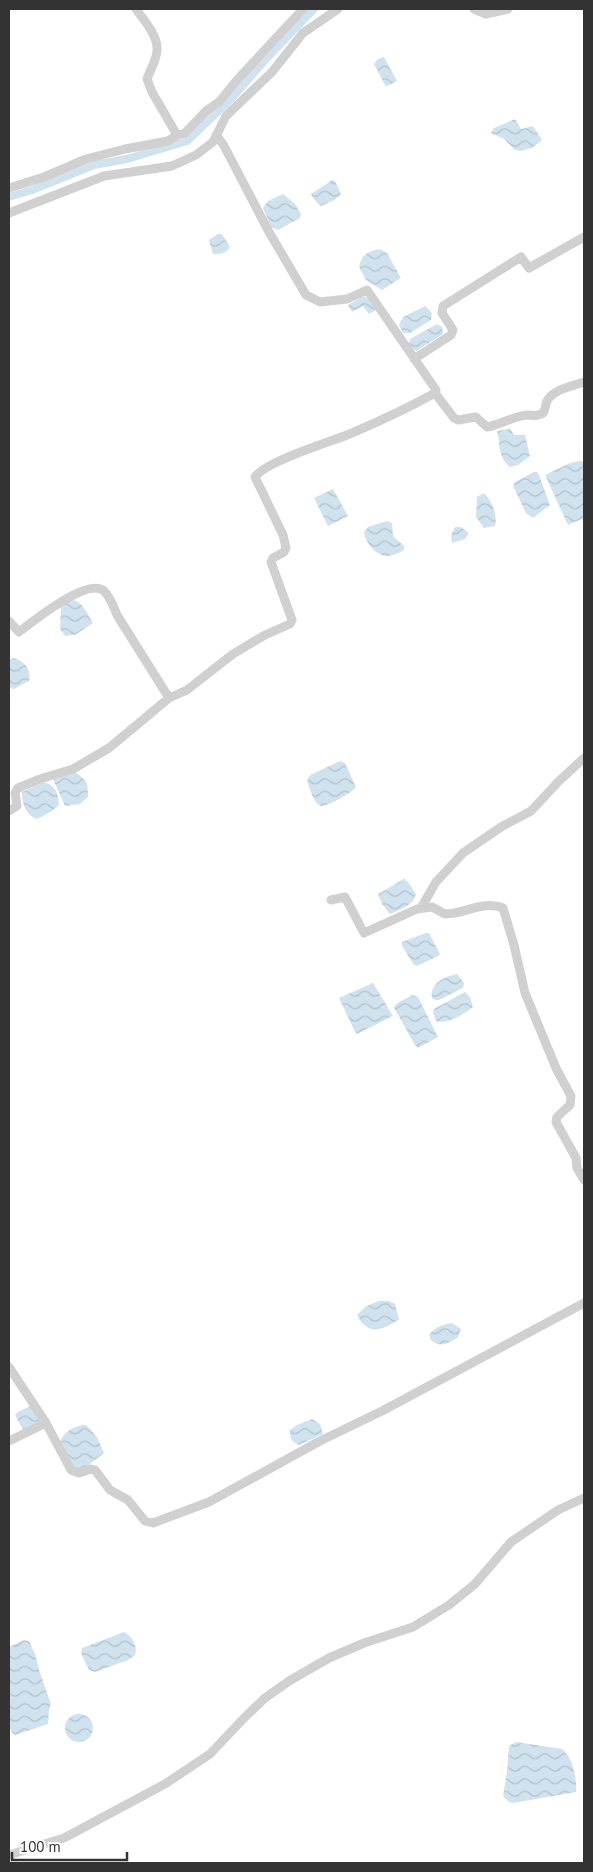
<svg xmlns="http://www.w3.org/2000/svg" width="593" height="1872" viewBox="0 0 593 1872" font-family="'PT Sans',sans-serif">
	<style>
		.water { fill: url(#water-waves) }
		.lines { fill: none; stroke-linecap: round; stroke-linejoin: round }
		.canal { stroke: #cfe2ee; stroke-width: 8 }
		.minor { stroke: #d0d0d0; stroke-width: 9 }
	</style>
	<defs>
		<pattern id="water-waves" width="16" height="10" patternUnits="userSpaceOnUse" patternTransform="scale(1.25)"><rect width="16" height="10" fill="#cfe2ee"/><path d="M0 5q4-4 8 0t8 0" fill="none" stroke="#b2c2cd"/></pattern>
	</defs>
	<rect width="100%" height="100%" fill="#fff"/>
	<path class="water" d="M384 57 397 81 386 87 374 64 378 59Z
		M515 119 521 129 533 126 542 140 532 148 521 151 515 150 504 139 491 133 494 128Z
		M332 180 335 181 341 194 333 201 320 206 313 198 311 194Z
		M283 194 295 204 301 214 300 218 278 230 271 227 263 208 268 201Z
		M218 234H222L230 247C227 253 219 255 213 254L209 240Z
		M380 249 387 253 401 278 382 290 366 280 359 267C361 255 368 251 380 249Z
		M363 296 367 298 376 310 369 314 363 306 352 312 348 305Z
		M425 306 432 313 431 320 410 333H403L399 325 403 317Z
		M437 324 442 327 443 334 416 351 413 349 409 344 410 339Z
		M510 429 514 435H525L530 456 518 465 510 467C497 456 501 445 497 431Z
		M580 461 584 462V518L568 525 545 475 570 463Z
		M534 472H537L539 475 550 505 533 518 526 513 513 486 515 482Z
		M333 489 348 516 328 526 314 498Z
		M484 493C492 501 498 515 495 526L484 528 476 517 477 497Z
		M387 521 392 523 393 536 404 546V550C400 553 394 555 389 556 377 557 365 543 364 532L368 527Z
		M455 527H461L468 532V535L465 539 452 543 451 535Z
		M70 600C83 600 87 614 93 623L75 635 65 636 60 629 61 607Z
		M13 658C24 660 32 670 29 681L14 689 9 688V660Z
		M340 761 345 763 356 787C353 792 327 807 321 806 313 803 310 788 307 781L310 775Z
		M76 773C88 781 88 783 88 797L80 804 65 806 53 779 68 774Z
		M44 782C55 785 59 794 59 805L52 811 37 819C25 815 22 804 22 792Z
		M404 879 408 882 416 894C413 906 401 909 390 914L382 904 378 894Z
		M426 933H429L440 954 438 956 417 966 414 965 402 946V942Z
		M457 974 464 983 463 988 439 1000H435L432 998C429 984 445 976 457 974Z
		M373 983 393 1016 357 1034 355 1032 339 998Z
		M465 992 470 997 473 1007C464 1014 447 1025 436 1021L433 1013 434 1009Z
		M412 995 418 997 438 1037 418 1048 415 1045 394 1008 396 1004Z
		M379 1301H389L395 1304 399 1319C383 1331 367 1336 357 1315L366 1306Z
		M452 1323 461 1329 458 1337C449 1344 439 1348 431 1340L429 1335C434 1327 444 1324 452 1323Z
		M32 1405 42 1421 23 1430 15 1415 18 1412Z
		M312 1419 320 1424 323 1434 299 1445C291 1442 290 1438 290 1430L297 1425Z
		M86 1425 97 1437 104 1453 86 1467 75 1470 60 1442C63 1432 75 1425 86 1425Z
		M124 1632C132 1636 138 1646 135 1655L128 1660 95 1672 89 1670 81 1653 82 1648Z
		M24 1640 29 1641 35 1654 40 1673 51 1704 49 1710 48 1724 15 1735 12 1733 9 1726V1647Z
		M65 1728a14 14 0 1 1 28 0a14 14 0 1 1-28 0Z
		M516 1742 562 1749C573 1758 577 1778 576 1792L513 1803 509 1802 503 1796 507 1772 509 1746Z"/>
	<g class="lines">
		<path class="canal" d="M9 197 32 190 94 165 127 159 187 141 231 99 265 60 314 9"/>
		<path class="minor" d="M136 9C144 20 157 35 157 48 158 58 150 70 147 79L152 92 177 135
			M474 9 486 14 508 9
			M9 188 44 177 86 159 125 149 168 141 177 135 185 133 206 111 219 102 237 80 303 9
			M9 213 104 176 172 166 196 155 213 142 226 116 272 72 303 33 338 9
			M414 359 451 335 453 330 442 313 443 306 521 257 529 268 584 237
			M435 393 454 418 458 420 476 417 487 427C501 424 514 416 528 415 534 415 537 417 543 413 546 409 545 405 547 401 553 389 573 386 584 382
			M9 621 19 632C33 621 88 577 104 591 110 597 114 607 117 615L169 698
			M9 811 17 806 15 793 18 788 40 779 73 769 109 748 169 698 187 690 233 654 265 635 290 624 292 620 271 562 273 558 284 552 286 548 283 535 255 477C266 461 331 442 352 433 380 421 408 408 435 393L436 390 367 290 347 299 320 302 306 295 269 232 223 144 216 135
			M331 900 345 897 364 933 417 909 432 907 445 914C464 914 484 900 503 908L514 945 525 993 556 1068 571 1096 570 1105 557 1117 556 1122 576 1158 577 1168 584 1180
			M421 908 436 882 463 853 501 827 531 811 559 781 584 758
			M9 1367 46 1423 71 1470 79 1473 91 1469 95 1470 110 1490 128 1500 145 1521 153 1523 209 1502 320 1441 382 1411 584 1303
			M9 1441 46 1423
			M9 1855 64 1838 165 1784 210 1754 244 1718 265 1698 289 1681 329 1658 364 1643 413 1627 449 1605 475 1584 511 1542 558 1510 584 1498"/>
	</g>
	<rect width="593" height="1872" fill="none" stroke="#333333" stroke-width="20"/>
	<path d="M12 1852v8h115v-8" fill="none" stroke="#333333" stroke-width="2.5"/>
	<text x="20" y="1852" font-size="15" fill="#333333" stroke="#ffffff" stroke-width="4" paint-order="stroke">100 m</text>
</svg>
